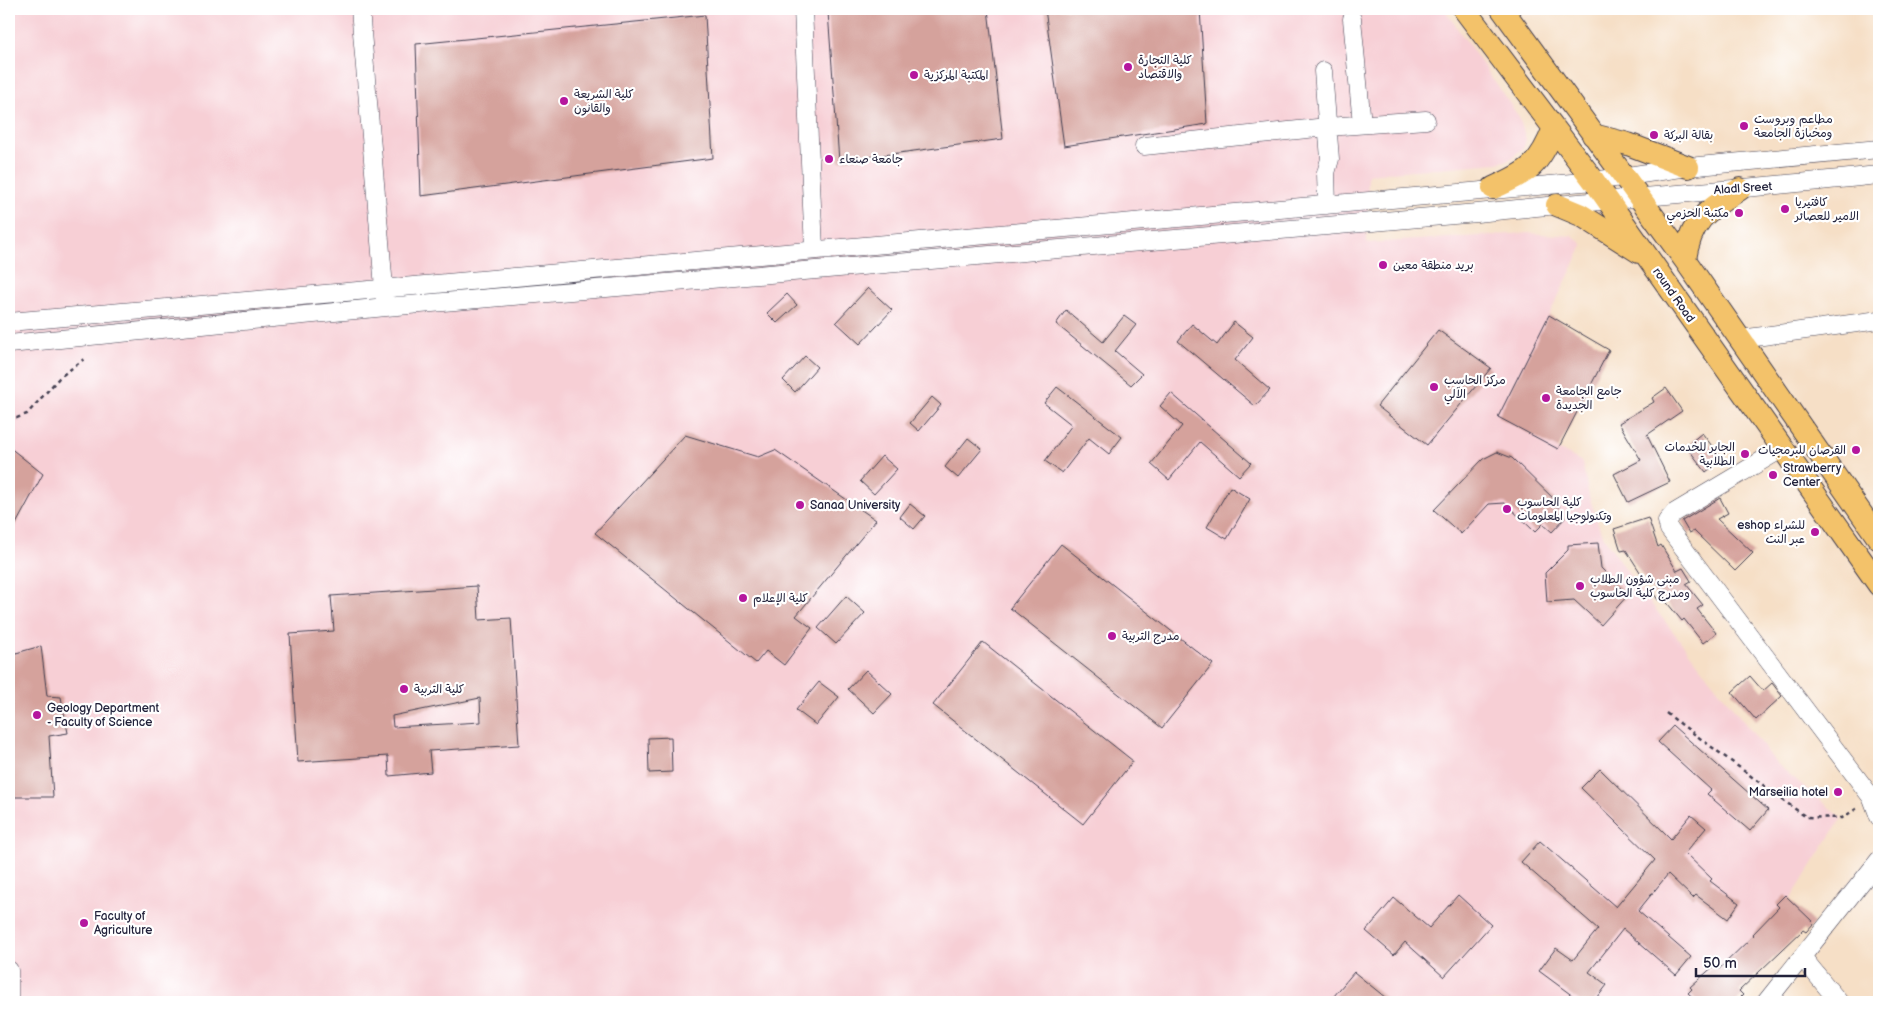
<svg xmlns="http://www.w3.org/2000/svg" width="1888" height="1011" viewBox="0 0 1888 1011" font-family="'Balsamiq Sans','Playpen Sans Arabic',sans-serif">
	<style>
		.built { fill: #f7cfd5 }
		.building { fill: #d5a29c; fill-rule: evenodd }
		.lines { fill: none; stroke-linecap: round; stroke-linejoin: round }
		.minor-casing { stroke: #423e50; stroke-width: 19 }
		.major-casing { stroke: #423e50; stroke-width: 24 }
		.path { stroke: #423e50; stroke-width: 2.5; stroke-dasharray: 4 4; stroke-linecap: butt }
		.minor { stroke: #fff; stroke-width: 18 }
		.major { stroke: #f3c26a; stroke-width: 22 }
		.poi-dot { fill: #b5179e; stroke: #fff; stroke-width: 2 }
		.labels { text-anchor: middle; stroke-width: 4.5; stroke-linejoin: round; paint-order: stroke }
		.poi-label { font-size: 12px; fill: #22223b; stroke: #fff; text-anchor: start }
		.street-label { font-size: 12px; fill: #22223b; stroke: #fff }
	</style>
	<rect width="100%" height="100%" fill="#fff"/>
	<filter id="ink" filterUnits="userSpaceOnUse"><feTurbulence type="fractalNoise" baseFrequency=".02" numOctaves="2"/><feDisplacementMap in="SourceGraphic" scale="10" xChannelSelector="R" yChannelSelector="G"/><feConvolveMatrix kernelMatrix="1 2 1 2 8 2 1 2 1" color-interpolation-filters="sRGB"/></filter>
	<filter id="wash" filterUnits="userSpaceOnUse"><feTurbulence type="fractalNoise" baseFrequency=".0096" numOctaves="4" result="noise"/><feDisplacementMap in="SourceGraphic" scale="20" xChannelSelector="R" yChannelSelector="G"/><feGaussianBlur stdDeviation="1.12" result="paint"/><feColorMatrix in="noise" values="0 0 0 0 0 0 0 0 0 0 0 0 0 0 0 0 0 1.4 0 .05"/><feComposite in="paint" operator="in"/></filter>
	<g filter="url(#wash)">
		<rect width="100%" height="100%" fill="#f6dfc6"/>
		<path class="built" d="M9 9H1444L1519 117 1526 139 1524 147 1509 160 1498 163 1368 174 1367 243 1527 233 1573 236 1580 241 1583 246 1499 417 1582 462 1589 496 1602 535 1642 592 1777 764 1842 818 1788 903 1691 1002H9Z"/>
		<g id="blocks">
			<path class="building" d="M888 9H988L1003 139 839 161 828 12Z
				M1045 9H1200L1207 124 1064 146Z
				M705 15 713 158 421 196 416 44Z
				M868 288 892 310 860 344 836 322Z
				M787 294 797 305 777 323 767 313Z
				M1066 310 1103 342 1124 316 1136 325 1115 351 1142 374 1131 385 1056 324Z
				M1549 315 1609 350 1558 449 1498 417Z
				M1234 322 1253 337 1235 360 1270 390 1255 406 1178 341 1192 324 1217 345Z
				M1438 330 1491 368 1427 445 1377 406Z
				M805 356 817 367 795 392 783 380Z
				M1057 387 1122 437 1109 454 1089 438 1062 473 1045 461 1072 425 1044 403Z
				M1666 388 1682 411 1647 435 1670 482 1628 502 1614 474 1641 460 1619 423 1654 402 1652 398Z
				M1171 393 1251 463 1239 476 1200 442 1169 480 1151 464 1182 426 1160 406Z
				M932 397 941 405 919 431 910 423Z
				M1702 433 1722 459 1706 472 1686 446Z
				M685 435 758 457 775 450 876 520 796 616 812 628 784 665 766 651 756 663 595 533Z
				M968 438 982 449 958 478 945 467Z
				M9 447 43 474 9 537Z
				M1497 452 1512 458 1560 505 1556 510 1565 518 1552 532 1543 524 1535 532 1505 503 1489 504 1461 534 1434 510 1483 459Z
				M882 456 897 469 874 494 860 481Z
				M1230 487 1250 499 1227 539 1207 527Z
				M1720 498 1728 513 1717 519 1753 553 1735 571 1694 531 1689 533 1682 521Z
				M910 504 925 516 914 529 900 517Z
				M1648 518 1658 547 1661 545 1677 571 1683 568 1691 581 1686 584 1703 605 1697 609 1716 633 1703 643 1684 619 1682 621 1663 598 1658 600 1626 550 1621 551 1614 529Z
				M1598 543 1601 568 1628 595 1601 625 1574 600 1547 602 1545 573 1568 550V545Z
				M1061 544 1213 664 1162 728 1010 608Z
				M477 586 479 620 511 618 519 745 429 751 431 772 389 776 388 756 298 762 290 634 334 631 331 596ZM480 698 481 722 393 727 392 716Z
				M846 596 865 613 836 644 818 628Z
				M983 642 1133 761 1083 824 933 705Z
				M41 646 47 696 61 697 68 733 49 736 53 797H13L9 760V655Z
				M866 670 892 694 874 713 848 689Z
				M1750 676 1763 691 1772 683 1782 696 1756 720 1732 692Z
				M819 682 839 697 816 725 796 710Z
				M1673 726 1768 810 1750 831 1707 794 1711 790 1658 742Z
				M671 737 672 772 649 773 648 738Z
				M1600 769 1671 839 1691 815 1706 828 1685 853 1712 879 1710 881 1739 903 1728 919 1696 895 1693 898 1668 874 1638 911 1691 957 1676 975 1623 929 1589 972 1607 985 1594 1002H1581L1539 971 1556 948 1573 960 1598 929 1521 862 1540 841 1616 907 1655 860 1581 788Z
				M1458 895 1491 925 1444 977 1405 942 1394 955 1366 931 1394 898 1429 928Z
				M1785 895 1814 923 1806 932 1803 930 1739 991 1743 995 1736 1002H1698L1688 993 1692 989 1690 987 1715 965 1719 969 1754 935 1753 934 1779 907 1776 904Z
				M1354 972 1391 1002H1329Z"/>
		</g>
	</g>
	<g filter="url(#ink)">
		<use href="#blocks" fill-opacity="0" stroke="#423e50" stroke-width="1"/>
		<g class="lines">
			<defs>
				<path id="minor" d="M360 9 385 299
					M803 9 814 249
					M1352 19 1362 124
					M1323 71 1330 159 1326 173 1327 205
					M1144 146 1327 127 1426 120
					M9 322 1594 181 1688 167 1879 149
					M1741 339 1879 320
					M9 344 386 307 1477 213C1611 199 1745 189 1879 175
					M1783 448 1674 513 1667 521 1669 529 1872 798 1879 817
					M1803 958 1839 1002
					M9 970V997
					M1766 1002 1879 860"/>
				<path id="major" d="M1464 9 1594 181 1879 585
					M1502 9 1685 260 1879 539
					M1593 135 1628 144 1688 167
					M1493 188C1529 172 1540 165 1554 128
					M1557 205 1581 215 1639 252
					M1685 260C1690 220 1708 210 1740 189"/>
			</defs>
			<use href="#minor" class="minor-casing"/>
			<use href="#major" class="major-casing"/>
			<path class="path" d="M9 421 27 414 59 378 84 359
				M1666 713 1806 817 1842 818 1859 807"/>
			<use href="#minor" class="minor"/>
			<use href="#major" class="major"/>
		</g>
	</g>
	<g class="poi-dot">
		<circle cx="1128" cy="67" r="5"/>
		<circle cx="914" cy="75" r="5"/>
		<circle cx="564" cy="101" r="5"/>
		<circle cx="1744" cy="126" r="5"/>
		<circle cx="1654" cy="135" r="5"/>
		<circle cx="829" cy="159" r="5"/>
		<circle cx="1785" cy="209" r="5"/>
		<circle cx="1739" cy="213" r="5"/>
		<circle cx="1383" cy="265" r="5"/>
		<circle cx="1434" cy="387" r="5"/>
		<circle cx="1546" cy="398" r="5"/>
		<circle cx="1856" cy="450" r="5"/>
		<circle cx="1745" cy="454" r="5"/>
		<circle cx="1773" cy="475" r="5"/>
		<circle cx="800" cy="505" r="5"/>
		<circle cx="1507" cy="509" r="5"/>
		<circle cx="1815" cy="532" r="5"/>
		<circle cx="1580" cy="586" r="5"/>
		<circle cx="743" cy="598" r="5"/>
		<circle cx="1112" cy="636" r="5"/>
		<circle cx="404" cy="689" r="5"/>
		<circle cx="37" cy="715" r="5"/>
		<circle cx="1838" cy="792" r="5"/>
		<circle cx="84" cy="923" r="5"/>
	</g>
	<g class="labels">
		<g class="poi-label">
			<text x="1138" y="64">كلية التجارة<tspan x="1138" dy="14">والاقتصاد</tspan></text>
			<text x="924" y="79">المكتبة المركزية</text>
			<text x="574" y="98">كلية الشريعة<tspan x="574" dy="14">والقانون</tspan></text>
			<text x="1754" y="123">مطاعم وبروست<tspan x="1754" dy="14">ومخبازة الجامعة</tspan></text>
			<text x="1664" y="139">بقالة البركة</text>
			<text x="839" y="163">جامعة صنعاء</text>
			<text x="1795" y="206">كافتيريا<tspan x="1795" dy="14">الامير للعصائر</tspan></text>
			<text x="1729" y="217" text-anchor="end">مكتبة الحزمي</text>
			<text x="1393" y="269">بريد منطقة معين</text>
			<text x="1444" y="384">مركز الحاسب<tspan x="1444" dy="14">الآلي</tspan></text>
			<text x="1556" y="395">جامع الجامعة<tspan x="1556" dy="14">الجديدة</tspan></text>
			<text x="1735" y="451" text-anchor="end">الجابر للخدمات<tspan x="1735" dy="14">الطلابية</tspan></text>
			<text x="1846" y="454" text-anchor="end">القرصان للبرمجيات</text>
			<text x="1783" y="472">Strawberry<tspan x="1783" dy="14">Center</tspan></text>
			<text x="1517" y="506">كلية الحاسوب<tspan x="1517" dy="14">وتكنولوجيا المعلومات</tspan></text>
			<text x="810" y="509">Sanaa University</text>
			<text x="1805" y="529" text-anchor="end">eshop للشراء<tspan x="1805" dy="14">عبر النت</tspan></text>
			<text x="1590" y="583">مبنى شؤون الطلاب<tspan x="1590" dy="14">ومدرج كلية الحاسوب</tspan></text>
			<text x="753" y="602">كلية الإعلام</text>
			<text x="1122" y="640">مدرج التربية</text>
			<text x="414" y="693">كلية التربية</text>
			<text x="47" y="712">Geology Department<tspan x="47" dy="14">- Faculty of Science</tspan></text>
			<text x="1828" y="796" text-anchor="end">Marseilia hotel</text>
			<text x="94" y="920">Faculty of<tspan x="94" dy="14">Agriculture</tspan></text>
		</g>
		<g class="street-label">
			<text transform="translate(1743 188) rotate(-4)" y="4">Aladl Sreet</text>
			<text transform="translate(1674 295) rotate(55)" y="4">round Road</text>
		</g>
	</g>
	<rect width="1888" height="1011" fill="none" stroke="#fff" stroke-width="30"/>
	<path d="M1696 968v8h109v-8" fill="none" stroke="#22223b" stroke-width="2.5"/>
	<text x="1703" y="968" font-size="15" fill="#22223b" stroke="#ffffff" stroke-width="4" paint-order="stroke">50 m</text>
</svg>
